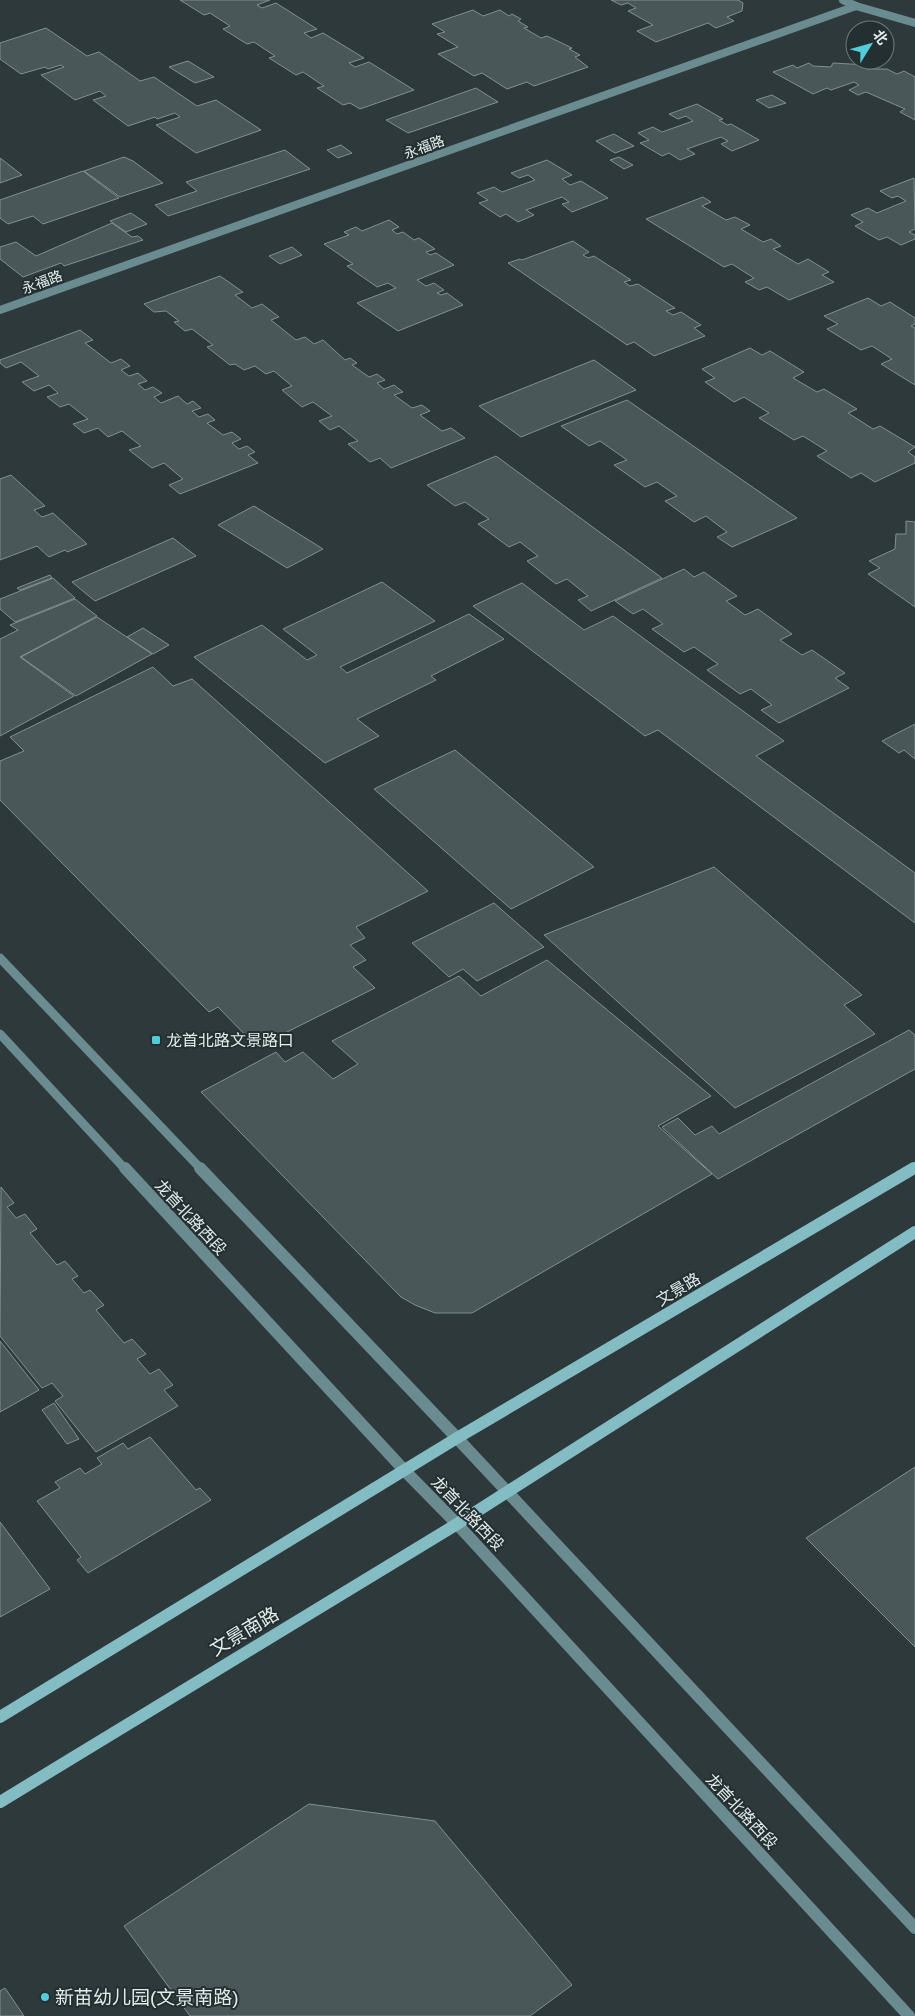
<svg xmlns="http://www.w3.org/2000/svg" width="915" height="2016" viewBox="0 0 915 2016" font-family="Helvetica,'Noto Sans SC',sans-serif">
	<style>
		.building { fill: #4a5759; stroke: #829092 }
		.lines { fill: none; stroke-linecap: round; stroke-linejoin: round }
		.minor { stroke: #6a8c91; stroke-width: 8 }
		.tertiary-far2 { stroke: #6a8c91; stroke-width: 8 }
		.tertiary-far1 { stroke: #6a8c91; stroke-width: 9 }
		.tertiary { stroke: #6a8c91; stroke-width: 12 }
		.secondary-far1 { stroke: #84bcc4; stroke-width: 9 }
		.secondary { stroke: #84bcc4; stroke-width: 12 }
		.poi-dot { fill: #53cbdb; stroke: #232f31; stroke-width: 2 }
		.labels { text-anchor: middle; stroke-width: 4; stroke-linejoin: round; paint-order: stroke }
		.far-street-label { font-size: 14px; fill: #e3ebec; stroke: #232f31 }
		.poi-label { font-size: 16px; fill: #e3ebec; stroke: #232f31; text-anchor: start }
		.street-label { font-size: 16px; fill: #e3ebec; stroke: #232f31 }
		.near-street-label { font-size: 19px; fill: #e3ebec; stroke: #232f31 }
		.near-poi-label { font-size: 19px; fill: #e3ebec; stroke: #232f31; text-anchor: start }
	</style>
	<rect width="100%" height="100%" fill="#2d393b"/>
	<path class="building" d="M180 0H270L257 5 262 8 276 3 317 29 304 33 311 38 323 33 364 58 349 63 355 67 369 62 414 90 360 109 350 103 343 105 317 88 324 86 303 72 296 75 269 58 275 56 254 42 247 44 223 29 230 26 210 13 204 15Z
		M611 0H738L743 3 742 11 727 17 734 21 716 28 708 23 656 42 637 31 653 25 628 11 636 8 628 3 621 5Z
		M473 10 483 16 500 10 509 16 512 14 521 19 518 21 528 27 524 28 541 38 547 36 572 48 569 49 580 55 575 57 588 67 534 86 527 82 507 89 482 73 474 76 438 54 458 47 437 34 445 32 432 24Z
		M46 28 87 56 99 52 140 81 154 77 197 106 216 100 261 130 196 153 156 125 180 117 175 113 157 119 155 117 128 126 93 100 106 96 100 91 75 100 41 75 64 67 61 65 48 69 45 67 21 74 0 59V43Z
		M188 61 214 77 195 83 169 67Z
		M809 63 813 66 831 67 833 63 867 65V69H887L897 74 904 71 915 77V120L900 112 905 109 866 92 858 95 849 90 859 85 854 82 831 90 827 88 813 94 773 72 793 65 797 68Z
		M476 88 498 102 408 133 386 120Z
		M772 95 786 103 769 108 756 100Z
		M697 104 723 119 719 120 727 125 731 124 759 140 732 151 721 144 728 141 721 137 687 149 695 154 680 160 669 153 662 156 640 143 649 140 638 133 653 127 662 132 693 121 686 116 678 119 669 114Z
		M614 134 634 146 615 153 596 141Z
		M341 145 352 153 338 158 327 150Z
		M285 150 310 169 168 216 155 205 197 191 186 182Z
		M124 157 133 161 163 183 120 197 84 171Z
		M619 157 633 165 624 169 610 160Z
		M0 158 22 175 0 183Z
		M547 160 572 175 562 179 570 185 581 181 608 198 572 212 562 204 569 202 562 197 526 210 534 215 518 222 506 214 500 217 479 203 488 200 477 193 494 187 502 192 535 180 528 175 519 178 511 173Z
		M83 171 119 198 43 224 33 216 8 224 0 218V200Z
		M914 178 915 229 909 232 915 235V239L901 245 887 237 879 240 855 226 863 222 851 215 868 208 877 213 906 201 898 196 892 198 880 191Z
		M703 197 711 202 702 206 726 220 735 217 750 225 741 229 763 242 771 239 781 246 773 249 798 264 808 259 829 272 822 275 834 282 789 300 767 287 759 290 745 282 754 278 732 264 724 267 646 219Z
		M131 213 147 224 126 232 110 221Z
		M389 220 399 227 392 230 397 234 403 232 414 240 419 238 435 249 426 252 430 255 436 253 454 265 417 280 426 286 434 283 444 290 437 293 441 295 447 293 463 305 398 331 357 303 396 288 388 283 377 287 347 266 353 264 324 244 349 235 344 232 356 227 362 231Z
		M112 223 132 237 138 236 143 240 64 266 61 263 23 277 0 259V247L16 242 36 256Z
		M573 241 589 252 583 255 588 258 594 256 631 280 624 282 630 286 638 284 675 308 666 311 673 315 681 312 701 325 694 328 705 336 654 356 634 342 627 345 508 263 520 259 522 260Z
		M292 247 302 255 280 264 269 256Z
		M220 276 243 292 235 295 252 308 262 304 279 317 271 320 296 340 305 337 314 344 323 340 345 360 350 358 357 363 352 365 369 377 377 374 385 380 377 383 384 389 394 385 403 392 394 395 412 408 422 405 430 411 420 415 442 431 451 428 465 438 391 468 380 458 370 462 348 444 358 441 339 426 330 430 319 421 332 416 313 402 302 407 282 390 292 386 274 371 266 374 255 366 244 370 235 364 230 365 207 347 213 345 192 329 185 331 174 322 179 321 166 311 154 312 144 304Z
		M868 298 881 306 890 302 915 318V324L911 326 915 328V385L881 364 892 359 872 346 861 350 827 329 838 324 824 316Z
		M80 330 93 340 85 343 111 363 121 359 130 366 121 370 129 376 138 373 147 381 138 384 145 390 153 387 162 393 154 397 161 403 178 396 187 404 193 401 201 408 192 411 199 417 208 414 215 420 207 423 223 435 232 432 241 439 232 443 239 449 247 446 255 452 248 455 258 463 180 494 169 485 183 479 164 463 152 468 129 450 141 446 122 431 108 437 98 428 84 433 73 424 88 419 69 404 60 407 47 397 58 393 49 385 34 391 22 382 39 376 21 362 6 368 0 363V360Z
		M750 348 762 355 770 351 804 372 793 378 817 392 824 389 857 409 848 413 873 429 880 426 915 447 908 452 915 457V463L875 482 861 473 851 478 817 456 827 451 803 436 794 440 759 418 769 413 744 397 734 402 705 382 715 378 702 369Z
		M594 360 636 390 521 437 479 406Z
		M627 400 797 518 732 547 717 537 727 532 706 516 694 522 665 501 677 496 657 482 645 487 614 465 627 460 600 441 589 446 561 426Z
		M496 456 662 578 591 611 578 600 588 596 567 579 556 584 527 561 538 556 520 542 509 547 478 524 489 519 465 502 455 506 427 485Z
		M11 475 45 506 34 510 42 517 53 513 87 544 67 552 65 550 49 557 37 546 0 560V479Z
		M254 506 323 549 287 568 218 525Z
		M906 521 915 522V607L868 574 880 568 869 561 895 549 896 534H906Z
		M173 538 196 556 95 601 72 582Z
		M684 569 694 577 704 572 737 596 726 601 745 615 758 609 792 634 780 640 802 655 812 650 845 673 835 678 849 688 779 723 761 710 772 705 751 689 740 694 707 670 718 664 694 647 684 652 652 629 663 624 643 609 633 614 615 601Z
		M50 575 52 578 20 590 17 588Z
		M53 578 75 598 15 622 0 609V599Z
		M382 582 435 621 340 667 347 673 469 614 504 639 431 676 436 680 357 719 379 736 325 763 194 657 262 625 307 660 317 655 283 629Z
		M522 583 584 630 613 616 784 741 756 756 915 873V923L658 730 645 736 473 606Z
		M75 599 97 616 20 657 74 696 0 736V639L18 630 10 625Z
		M97 617 152 654 76 696 21 657Z
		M143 628 169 645 153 654 127 637Z
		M153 667 173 686 192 679 428 891 356 927 365 938 350 945 366 960 353 967 375 988 257 1047 218 1007 209 1012 0 800V761L24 751 10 737Z
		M915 724V759L904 750 899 753 882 741Z
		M455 750 594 867 511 909 374 789Z
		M714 867 862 995 844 1005 875 1034 735 1108 544 935Z
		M494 903 544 947 477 981 463 969 449 977 412 943Z
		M547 960 711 1096 658 1126 712 1174 472 1313H435L415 1305 401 1297 201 1092 276 1052 285 1062 303 1052 333 1079 358 1064 332 1041 459 976 481 996Z
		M909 1030 915 1035V1069L718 1179 662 1127 678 1118 695 1135 712 1126 719 1134Z
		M1 1187 14 1203 7 1207 16 1218 25 1214 37 1229 30 1233 57 1265 65 1261 78 1276 72 1279 84 1293 90 1290 104 1305 96 1310 124 1343 132 1339 146 1354 137 1359 150 1374 159 1369 173 1385 164 1390 178 1406 96 1452 55 1401 63 1396 52 1383 42 1388 0 1336Z
		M0 1341 39 1390 0 1412Z
		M54 1403 79 1439 67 1444 42 1410Z
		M150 1437 196 1490 200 1488 211 1500 88 1573 77 1560 81 1557 37 1501 60 1488 55 1482 80 1468 85 1474 102 1464 97 1458 123 1443 128 1449Z
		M915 1467V1647L806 1538Z
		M0 1522 50 1589 0 1617Z
		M309 1804 435 1821 572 1985 530 2016H190L124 1926Z
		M5 1988 24 2016H0V1991Z"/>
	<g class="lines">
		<path class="minor" d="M843 0 856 6"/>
		<path class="tertiary-far2" d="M0 310 856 6 915 23"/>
		<path class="tertiary-far1" d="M0 958 202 1170
			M0 1034 126 1170"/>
		<path class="tertiary" d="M125 1168 405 1471 457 1524 909 2016
			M200 1168 457 1438 915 1928"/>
		<path class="secondary-far1" d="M912 1170 915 1168"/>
		<path class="secondary" d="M0 1717 457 1438 914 1168
			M0 1802 457 1524 915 1232"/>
	</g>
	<g class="poi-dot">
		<rect x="151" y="1035" width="10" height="10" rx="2.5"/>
		<circle cx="45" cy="1997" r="5"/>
	</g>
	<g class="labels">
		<g class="far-street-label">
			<text transform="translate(424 147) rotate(-20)" y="5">永福路</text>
			<text transform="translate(42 282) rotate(-20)" y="5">永福路</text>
		</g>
		<g class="poi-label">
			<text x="166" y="1046">龙首北路文景路口</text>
		</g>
		<g class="street-label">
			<text transform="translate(191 1217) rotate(47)" y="6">龙首北路西段</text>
			<text transform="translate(678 1289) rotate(-31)" y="6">文景路</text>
			<text transform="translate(468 1513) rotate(46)" y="6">龙首北路西段</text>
			<text transform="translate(742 1811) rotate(47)" y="6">龙首北路西段</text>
		</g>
		<g class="near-street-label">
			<text transform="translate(244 1631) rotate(-31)" y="7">文景南路</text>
		</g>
		<g class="near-poi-label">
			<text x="55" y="2004">新苗幼儿园(文景南路)</text>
		</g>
	</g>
	<g transform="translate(870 45) rotate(53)"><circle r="24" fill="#232f31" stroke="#707a7c"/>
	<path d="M0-4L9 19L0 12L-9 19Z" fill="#53cbdb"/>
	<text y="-8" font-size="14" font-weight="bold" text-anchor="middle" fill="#e3ebec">北</text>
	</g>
</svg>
